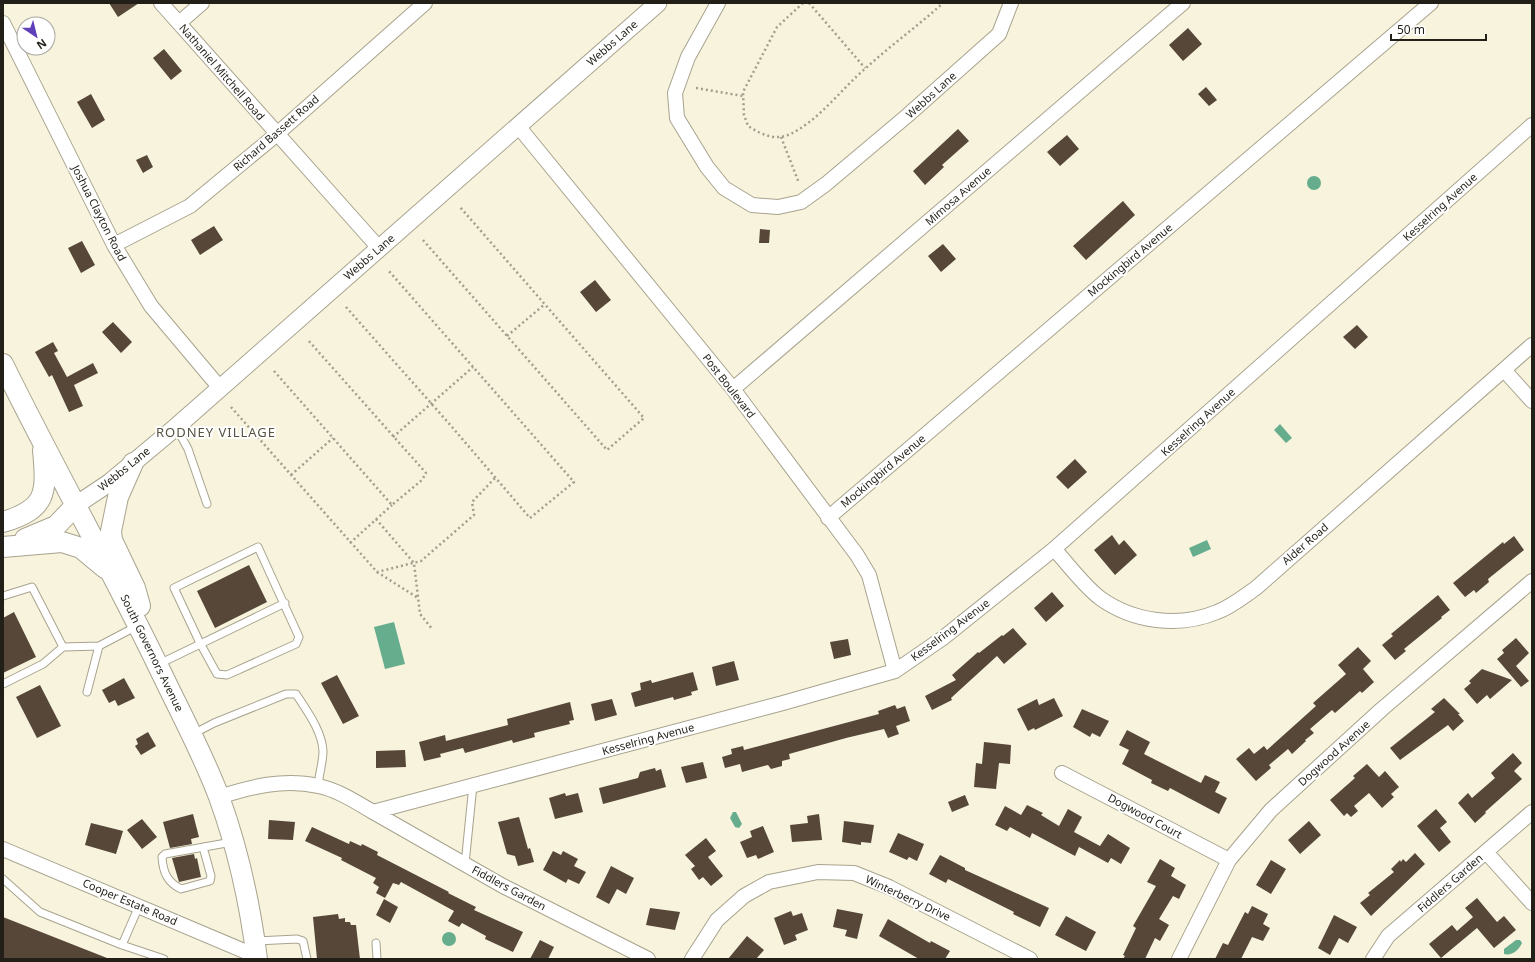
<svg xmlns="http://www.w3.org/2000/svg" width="1535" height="962" viewBox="0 0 1535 962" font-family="'Noto Sans',sans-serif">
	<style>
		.water { fill: #66ad8e }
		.building { fill: #564739 }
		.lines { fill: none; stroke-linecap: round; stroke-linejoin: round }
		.service-casing { stroke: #a8a38e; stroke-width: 9 }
		.minor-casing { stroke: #a8a38e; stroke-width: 16 }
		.tertiary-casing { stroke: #a8a38e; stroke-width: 19 }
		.secondary-casing { stroke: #a8a38e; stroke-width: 22 }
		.path { stroke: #a29e8e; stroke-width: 2.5; stroke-dasharray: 2 3; stroke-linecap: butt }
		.service { stroke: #fff; stroke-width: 7 }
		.minor { stroke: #fff; stroke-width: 14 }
		.tertiary { stroke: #fff; stroke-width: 17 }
		.secondary { stroke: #fff; stroke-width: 20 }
		.labels { text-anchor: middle; stroke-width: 4; stroke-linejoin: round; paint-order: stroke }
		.street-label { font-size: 11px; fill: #211f17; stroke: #fff }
		.quarter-label { font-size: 13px; letter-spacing: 1px; fill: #575340; stroke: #fff }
	</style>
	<rect width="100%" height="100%" fill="#f8f3dd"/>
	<path class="water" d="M1307 183a7 7 0 1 1 14 0a7 7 0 1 1-14 0Z
		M1280 424 1292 438 1286 443 1274 430Z
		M1207 540 1211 549 1193 557 1189 548Z
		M394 622 405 664 385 669 374 627Z
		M733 812H736L742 824 739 828 735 827 730 818Z
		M442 939a7 7 0 1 1 14 0a7 7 0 1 1-14 0Z
		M1516 940H1520L1522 943C1519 950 1512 956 1504 954V949Z"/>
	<path class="building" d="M109 3H139L118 17Z
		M1188 28 1202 44 1183 61 1169 45Z
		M164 49 182 71 171 80 153 58Z
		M1206 87 1217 100 1209 106 1198 94Z
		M91 94 105 120 92 128 77 102Z
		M958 129 969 141 942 165 944 167 925 185 913 171Z
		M1067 135 1079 149 1060 166 1047 152Z
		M147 155 153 167 143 173 136 160Z
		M1123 201 1135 215 1086 260 1073 246Z
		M214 226 223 240 200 255 191 240Z
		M760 229 770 230 769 243H759Z
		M82 241 95 265 81 273 68 248Z
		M943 244 956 259 941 272 928 256Z
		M595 280 611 300 596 312 580 292Z
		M113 322 132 342 121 353 102 332Z
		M1357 325 1368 337 1355 349 1343 337Z
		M53 342 58 351 54 353 67 377 93 363 98 373 74 385 83 406 69 412 52 375 49 377 35 352Z
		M1075 459 1087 472 1068 489 1056 477Z
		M1112 535 1119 545 1124 540 1137 555 1115 575 1094 550Z
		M1514 536 1524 550 1488 579 1489 582 1476 593 1474 590 1465 597 1453 583 1503 542 1504 544Z
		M249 565 267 602 215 628 197 591Z
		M1052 592 1064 606 1046 622 1034 608Z
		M1438 595 1450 610 1441 617 1442 618 1404 649 1406 651 1395 660 1382 645 1393 636 1391 634Z
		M14 612 36 657 3 673V618Z
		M1013 628 1027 644 1004 664 997 656 951 698 952 700 932 710 925 696 956 680 952 675 978 652 979 653 1002 635 1003 636Z
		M1516 638 1529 653 1516 666 1529 681 1521 687 1497 659 1504 653 1502 650Z
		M848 639 851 655 834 659 830 642Z
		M1358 647 1371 661 1363 669 1374 682 1362 693 1360 691 1335 713 1332 710 1310 729 1314 733 1305 740 1306 741 1292 754 1288 749 1269 765 1271 768 1256 781 1236 759 1249 748 1254 754 1264 746 1267 750 1316 706 1313 703 1346 674 1338 665Z
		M734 661 739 680 716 686 712 667Z
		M1482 669 1512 680 1490 699 1487 695 1477 704 1464 689 1471 683 1469 681Z
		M693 672 698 690 691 692 692 695 674 700 673 697 635 707 631 693 641 690 640 683 651 680 652 683Z
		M337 675 359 716 343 724 321 683Z
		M124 678 135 698 118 706 115 700 109 703 102 690Z
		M40 685 61 726 37 738 16 697Z
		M1054 698 1063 716 1035 730 1034 728 1028 731 1017 709 1037 699 1039 705Z
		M1444 698 1460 714H1458L1464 721 1453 731 1448 725 1400 760 1390 748 1435 712 1431 709Z
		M612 699 617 715 595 721 591 704Z
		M570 702 574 720 569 721 570 724 534 733 535 737 513 743 512 740 465 753 463 748 440 754 441 757 424 761 419 742 445 735 446 741 508 725 507 719Z
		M895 705 897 709 905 706 910 721 896 726 899 734 888 738 884 729 846 738 789 754 790 759 782 761V766L771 769 768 765 742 772 740 764 725 768 722 757 732 754 731 749 743 746 744 750 879 714 878 711Z
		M1082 709 1109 721 1100 737 1092 733 1090 737 1073 727Z
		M1127 730 1150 742 1144 754 1201 783 1205 775 1220 782 1215 792 1227 798 1219 814 1170 788 1168 791 1151 783 1152 780 1122 764 1129 750 1119 745Z
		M148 732 156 746 141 755 135 746 138 744 136 739Z
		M984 742 1011 745 1010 764 999 763 996 789 974 787 976 763 982 764Z
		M405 750 406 767 376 768V751Z
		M1513 753 1522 763 1514 771 1522 779 1485 812 1486 813 1475 823 1458 803 1468 793 1472 798 1495 778 1491 773Z
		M703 762 707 778 686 783 681 767Z
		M1367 764 1379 777 1385 771 1399 787 1391 794 1394 797 1382 808 1369 793 1354 806 1358 811 1351 817 1347 813 1344 816 1330 800 1355 778 1353 776Z
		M655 768 656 771 661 769 666 787 603 804 599 788 638 778 640 772Z
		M565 793 566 796 578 793 583 812 555 819 549 798Z
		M965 795 969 805 952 812 948 802Z
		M1027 805 1043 813 1041 815 1059 826 1068 809 1082 817 1074 832 1100 846 1108 834 1130 848 1121 864 1111 858 1108 863 1079 847 1075 856 1032 833 1030 838 1010 827 1007 831 995 825 1005 806 1021 815Z
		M1436 809 1447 822 1440 828 1451 842 1439 852 1417 826Z
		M193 814 199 837 191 839 192 844 170 848 163 822Z
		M819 814 822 840 792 842 790 825 808 823 807 816Z
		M519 817 528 849 530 848 534 862 518 866 515 856 507 854 498 822Z
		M142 819 157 837 142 849 127 830Z
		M269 820 295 822 293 840 268 839Z
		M844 821 874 825 871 843 861 842V845L842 842Z
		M1309 821 1321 835 1300 854 1288 840Z
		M91 823 123 831 116 854 85 845Z
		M763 826 774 852 758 859 756 855 747 858 740 842 752 837 750 831Z
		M312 827 349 844 350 841 361 846 362 844 378 852 377 855 449 892 448 893 476 907 474 910 523 932 513 952 485 939 486 936 462 923 459 927 448 921 454 911 401 882 399 885 393 883 385 898 376 893 379 887 373 883 376 878 341 860 342 858 305 841Z
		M898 833 924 844 917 861 909 857 907 860 889 852Z
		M706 838 716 851 708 857 723 876 711 886 703 877 699 880 691 869 695 866 685 855Z
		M553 851 561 855 563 851 578 859 574 866 586 872 579 884 568 879 566 883 543 870Z
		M1415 853 1425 864 1371 916 1360 903 1370 895 1368 893 1394 872 1391 869 1400 860 1401 862 1403 859 1406 862Z
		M194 854 195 859 197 858 201 877 179 882 172 858Z
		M940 855 965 868V870L1049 908 1040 927 1013 914 1014 912 948 879 946 883 929 874Z
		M1160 859 1175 868 1171 876 1186 885 1179 899 1173 896 1159 919 1169 925 1160 941 1155 938 1145 959H1123L1125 956 1123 955 1136 928 1133 926 1156 886 1147 882Z
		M1271 860 1286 869 1271 894 1256 885Z
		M611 866 634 878 626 894 617 889 609 904 596 897Z
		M1477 898 1497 922 1504 916 1516 930 1494 948 1477 928 1441 958 1429 944 1452 925 1457 931 1473 917 1465 908Z
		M384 899 398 907 390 923 376 915Z
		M1252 906 1268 914 1263 924 1270 928 1263 941 1252 937 1241 959H1215L1223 943 1228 945 1245 912 1248 914Z
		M650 908 680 912 675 930 646 925Z
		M837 909 863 914 857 939 845 936 847 930 833 927Z
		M791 911 793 916 802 913 808 930 795 935 797 940 784 945 774 918Z
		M338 914 339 919 345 918V922H350L351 925H356L360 959H317L313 917Z
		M1334 915 1357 927 1348 943 1339 938 1330 955 1318 948Z
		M1066 916 1096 932 1086 951 1055 935Z
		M3 917 107 958V959H3Z
		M888 919 930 943 931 941 950 951 945 959H919L879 936Z
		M747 936 764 950 756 959H728Z
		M540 940 554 947 548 959H530Z"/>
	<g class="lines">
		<defs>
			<path id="service" d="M176 427 188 449 207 504
				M258 547 299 637 296 644 227 675 217 674 200 643 174 588Z
				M3 596 32 587 63 647
				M159 664 285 603
				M3 684 43 664 63 647 99 646 137 626
				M87 692 99 646
				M193 734 214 723 286 694H296C307 711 322 731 323 751 323 762 319 774 318 786
				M203 847 211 876 210 881 181 889C167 882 163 872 162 857L165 854 232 842
				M465 864 473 785
				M3 879 40 912 122 945 164 959
				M256 941 297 939 303 941 307 959
				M376 943 377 959
				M122 945 139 906"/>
			<path id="minor" d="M161 3 379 248
				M718 3 688 57 675 93 677 118 707 167 724 188 752 205 778 207 801 202 826 184 908 115 999 34 1011 3
				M3 23 114 245 151 306 220 388
				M179 23 202 3
				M518 126 733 389 857 555 869 575 895 671
				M114 245 190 206 277 134 425 3
				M1504 370 1532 401
				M733 389 1183 3
				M828 518 1431 3
				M1054 549C1069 565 1083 585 1100 598 1133 622 1179 628 1217 612 1231 607 1243 597 1256 588L1532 345
				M1062 773 1229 860
				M219 797C250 787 284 778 318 786 338 790 356 802 373 812L783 703 895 671 943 638 1054 549 1532 125
				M373 812 503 886 648 959
				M3 849 256 956
				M1486 852 1532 903
				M692 959 717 920 744 896 769 882 818 872 854 873 889 887 1030 959
				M1179 959 1229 860 1271 810 1382 709 1532 581
				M1373 959 1388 936 1532 812"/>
			<path id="tertiary" d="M76 505 109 483 176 427 658 3"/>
			<path id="secondary" d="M3 364C54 468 111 568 161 672 181 714 203 754 219 797 238 849 250 904 257 959
				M133 463 118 497 111 531 112 540 135 588 140 606
				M3 522C47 509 47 493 43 450
				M25 539 56 526 76 505
				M3 547 62 542 81 548 105 568"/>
		</defs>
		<use href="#service" class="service-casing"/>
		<use href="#minor" class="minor-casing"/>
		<use href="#tertiary" class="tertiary-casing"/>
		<use href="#secondary" class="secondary-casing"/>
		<path class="path" d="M803 3 777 27 743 92 744 115 748 126C759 133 774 141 788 135 817 123 842 88 866 68 891 45 918 26 943 3
			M809 3 865 68
			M696 88 743 96
			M781 137 799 183
			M423 240 607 450 644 418 460 207
			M346 307 452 427 530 518 574 482 388 270
			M507 336 545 304
			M274 371 392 505 422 480 426 473 308 340
			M231 407 377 572 421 561 474 515 472 502 495 478
			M393 437 473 367
			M291 475 333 438
			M376 519 414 563 420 614 433 630
			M350 543 392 505
			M377 572 418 598"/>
		<use href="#service" class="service"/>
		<use href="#minor" class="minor"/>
		<use href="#tertiary" class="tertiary"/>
		<use href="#secondary" class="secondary"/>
	</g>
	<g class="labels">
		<g class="street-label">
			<text transform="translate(612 43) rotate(-41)" y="4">Webbs Lane</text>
			<text transform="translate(222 72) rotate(49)" y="4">Nathaniel Mitchell Road</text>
			<text transform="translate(931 95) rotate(-42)" y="4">Webbs Lane</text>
			<text transform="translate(276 133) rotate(-41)" y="4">Richard Bassett Road</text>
			<text transform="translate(958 196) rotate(-41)" y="4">Mimosa Avenue</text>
			<text transform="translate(1440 207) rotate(-42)" y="4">Kesselring Avenue</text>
			<text transform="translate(99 213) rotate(63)" y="4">Joshua Clayton Road</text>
			<text transform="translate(369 257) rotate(-41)" y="4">Webbs Lane</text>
			<text transform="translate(1130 260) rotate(-40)" y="4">Mockingbird Avenue</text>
			<text transform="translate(729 386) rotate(52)" y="4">Post Boulevard</text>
			<text transform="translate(1198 422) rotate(-42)" y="4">Kesselring Avenue</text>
			<text transform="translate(124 469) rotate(-39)" y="4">Webbs Lane</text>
			<text transform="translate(883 471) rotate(-40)" y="4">Mockingbird Avenue</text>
			<text transform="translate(1305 544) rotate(-41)" y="4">Alder Road</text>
			<text transform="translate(950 630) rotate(-37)" y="4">Kesselring Avenue</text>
			<text transform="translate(152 653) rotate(64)" y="4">South Governors Avenue</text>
			<text transform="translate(648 739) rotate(-15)" y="4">Kesselring Avenue</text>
			<text transform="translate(1334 753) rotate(-42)" y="4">Dogwood Avenue</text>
			<text transform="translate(1145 816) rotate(28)" y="4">Dogwood Court</text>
			<text transform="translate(1450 883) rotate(-41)" y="4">Fiddlers Garden</text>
			<text transform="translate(509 888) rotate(28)" y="4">Fiddlers Garden</text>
			<text transform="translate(908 898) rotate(25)" y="4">Winterberry Drive</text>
			<text transform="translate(130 902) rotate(23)" y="4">Cooper Estate Road</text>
		</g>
		<g class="quarter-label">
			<text x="216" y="437">RODNEY VILLAGE</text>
		</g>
	</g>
	<rect width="1535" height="962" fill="none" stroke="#211f17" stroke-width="8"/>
	<g transform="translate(36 36) rotate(145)"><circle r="19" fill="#ffffff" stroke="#a6a5a2"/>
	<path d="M0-3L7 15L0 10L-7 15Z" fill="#5f40b8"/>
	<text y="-6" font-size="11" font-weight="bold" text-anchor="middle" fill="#211f17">N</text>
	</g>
	<path d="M1391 34v6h95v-6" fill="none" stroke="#211f17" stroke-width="2"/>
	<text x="1397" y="34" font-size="12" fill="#211f17" stroke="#ffffff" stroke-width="3" paint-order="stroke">50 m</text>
</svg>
